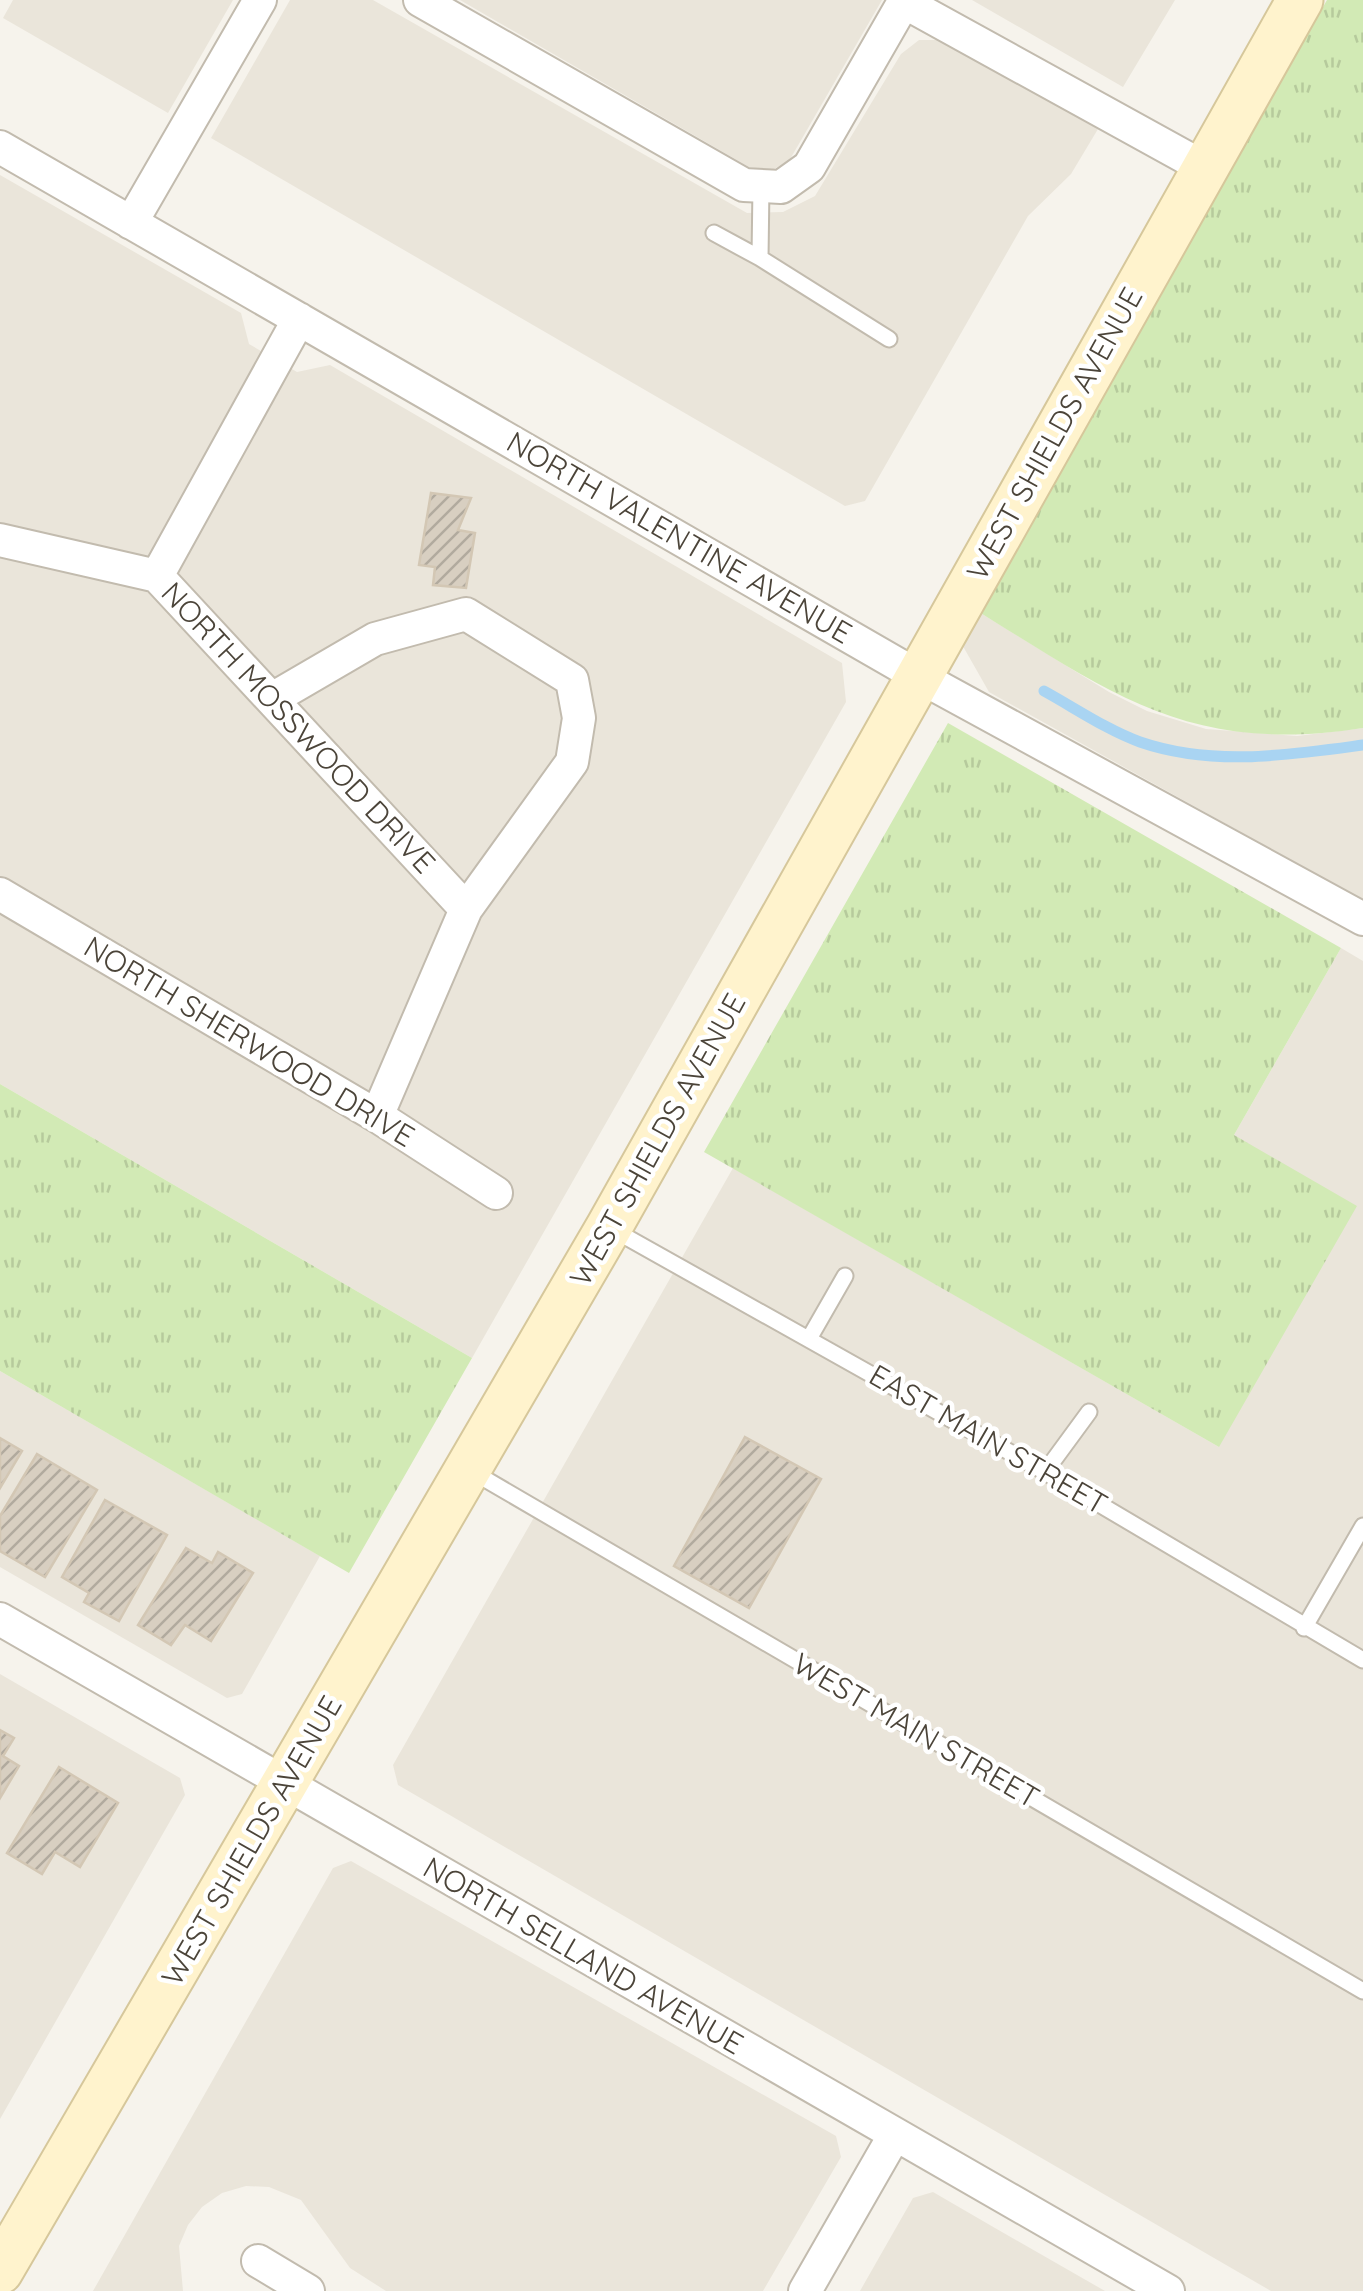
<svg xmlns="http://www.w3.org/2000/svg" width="1363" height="2291" viewBox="0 0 1363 2291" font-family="Quicksand,sans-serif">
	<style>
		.residential { fill: #eae5da }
		.grass { fill: url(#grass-tufts) }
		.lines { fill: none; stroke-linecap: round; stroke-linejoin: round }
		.stream { stroke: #a9d4f2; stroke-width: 11 }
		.building { fill: url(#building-hatch); stroke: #d3c7b4; stroke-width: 2.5 }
		.lane-casing { stroke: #c2bbae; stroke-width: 19 }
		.street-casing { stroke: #c2bbae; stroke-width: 36 }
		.secondary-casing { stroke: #d6c79b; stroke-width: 49 }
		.lane { stroke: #fff; stroke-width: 15 }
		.street { stroke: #fff; stroke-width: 32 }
		.secondary { stroke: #fff3cd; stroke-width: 45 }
		.labels { text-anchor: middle; stroke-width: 9; stroke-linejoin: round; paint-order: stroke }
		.street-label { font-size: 30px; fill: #4b4439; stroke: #fff }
	</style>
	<defs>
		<pattern id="grass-tufts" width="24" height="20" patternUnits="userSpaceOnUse" patternTransform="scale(2.5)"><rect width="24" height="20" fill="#d2eab5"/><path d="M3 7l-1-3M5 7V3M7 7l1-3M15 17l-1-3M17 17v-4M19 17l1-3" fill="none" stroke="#b6ca9c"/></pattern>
		<pattern id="building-hatch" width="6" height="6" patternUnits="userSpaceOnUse" patternTransform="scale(2.5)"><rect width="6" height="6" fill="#d8cfc1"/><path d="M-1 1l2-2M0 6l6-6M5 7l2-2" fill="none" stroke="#b1aa9e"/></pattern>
	</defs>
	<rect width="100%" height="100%" fill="#f6f3ec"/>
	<path class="residential" d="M13 0H233L168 113 3 18Z
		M290 0H373L747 213 783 212 815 196 901 54 919 40H941L1098 129 1071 174 1028 216 865 501 845 506 211 138Z
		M460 0H882L789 161 770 171 749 167Z
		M972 0H1175L1123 87Z
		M0 175 241 313 249 344 297 372 330 365 842 663 846 702 472 1358 0 1084Z
		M974 609 1109 692 1147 711 1206 729 1297 736 1363 728V900L989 692 960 641Z
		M1341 948 1363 961V2291H1271L398 1785 393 1765 733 1168 1219 1447 1234 1135Z
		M0 1371 320 1556 242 1694 227 1698 0 1567Z
		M0 1674 180 1778 185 1795 0 2119Z
		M351 1861 836 2136 841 2157 763 2291H386L350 2268 301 2200 269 2187 246 2186 222 2193 202 2207 188 2225 179 2246 183 2291H93L333 1868Z
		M933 2192 995 2228 1105 2291H860L913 2198Z"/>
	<path class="grass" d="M1327 0H1363V728C1190 755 1114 695 974 609Z
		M948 723 1341 948 1234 1135 1357 1206 1219 1447 704 1152Z
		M0 1084 472 1358 349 1573 0 1371Z"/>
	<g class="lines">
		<path class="stream" d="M1044 691C1075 708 1107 730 1140 742 1213 767 1289 755 1363 745"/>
	</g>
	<path class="building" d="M431 493 471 498 458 530 475 533 466 588 433 585 435 567 419 565Z
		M745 1437 821 1479 749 1608 674 1566Z
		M0 1438 22 1451 0 1488Z
		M37 1454 97 1490 45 1577 0 1551V1516Z
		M105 1500 167 1535 119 1621 84 1602 89 1593 62 1577Z
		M186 1548 212 1563 218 1552 253 1573 211 1641 185 1625 171 1645 138 1625Z
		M0 1730 14 1738 3 1756 19 1766 0 1798Z
		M59 1767 118 1803 80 1867 55 1852 42 1874 7 1853Z"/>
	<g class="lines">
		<defs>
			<path id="lane" d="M761 186 760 258 889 339
				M714 233 760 258
				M612 1229 1045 1472 1363 1660
				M810 1337 845 1276
				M473 1472 1363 1991
				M1045 1472 1089 1412
				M1304 1628 1363 1526"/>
			<path id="street" d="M420 0 744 185 781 187 809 167 905 0
				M904 2 1205 168
				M0 147 918 676 1363 919
				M131 223 260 0
				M0 540 157 576 466 909
				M157 576 299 319
				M272 699 375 639 466 614 572 680 579 718 572 762 466 909 377 1116
				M0 894 377 1116 496 1193
				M0 1619 1168 2291
				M258 2261 308 2291
				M805 2291 894 2136"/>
			<path id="secondary" d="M0 2271 609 1227 1300 0"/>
		</defs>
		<use href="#lane" class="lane-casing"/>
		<use href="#street" class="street-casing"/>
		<use href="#secondary" class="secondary-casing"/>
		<use href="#lane" class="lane"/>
		<use href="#street" class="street"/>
		<use href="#secondary" class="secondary"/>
	</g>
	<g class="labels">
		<g class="street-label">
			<text transform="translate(1055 434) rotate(-61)" y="10">WEST SHIELDS AVENUE</text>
			<text transform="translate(679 538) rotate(30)" y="10">NORTH VALENTINE AVENUE</text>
			<text transform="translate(298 728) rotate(47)" y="10">NORTH MOSSWOOD DRIVE</text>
			<text transform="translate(249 1042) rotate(31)" y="10">NORTH SHERWOOD DRIVE</text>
			<text transform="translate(658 1140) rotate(-61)" y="10">WEST SHIELDS AVENUE</text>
			<text transform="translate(988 1440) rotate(30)" y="10">EAST MAIN STREET</text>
			<text transform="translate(916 1731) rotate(30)" y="10">WEST MAIN STREET</text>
			<text transform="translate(252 1841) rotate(-60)" y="10">WEST SHIELDS AVENUE</text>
			<text transform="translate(583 1956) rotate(30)" y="10">NORTH SELLAND AVENUE</text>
		</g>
	</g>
</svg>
